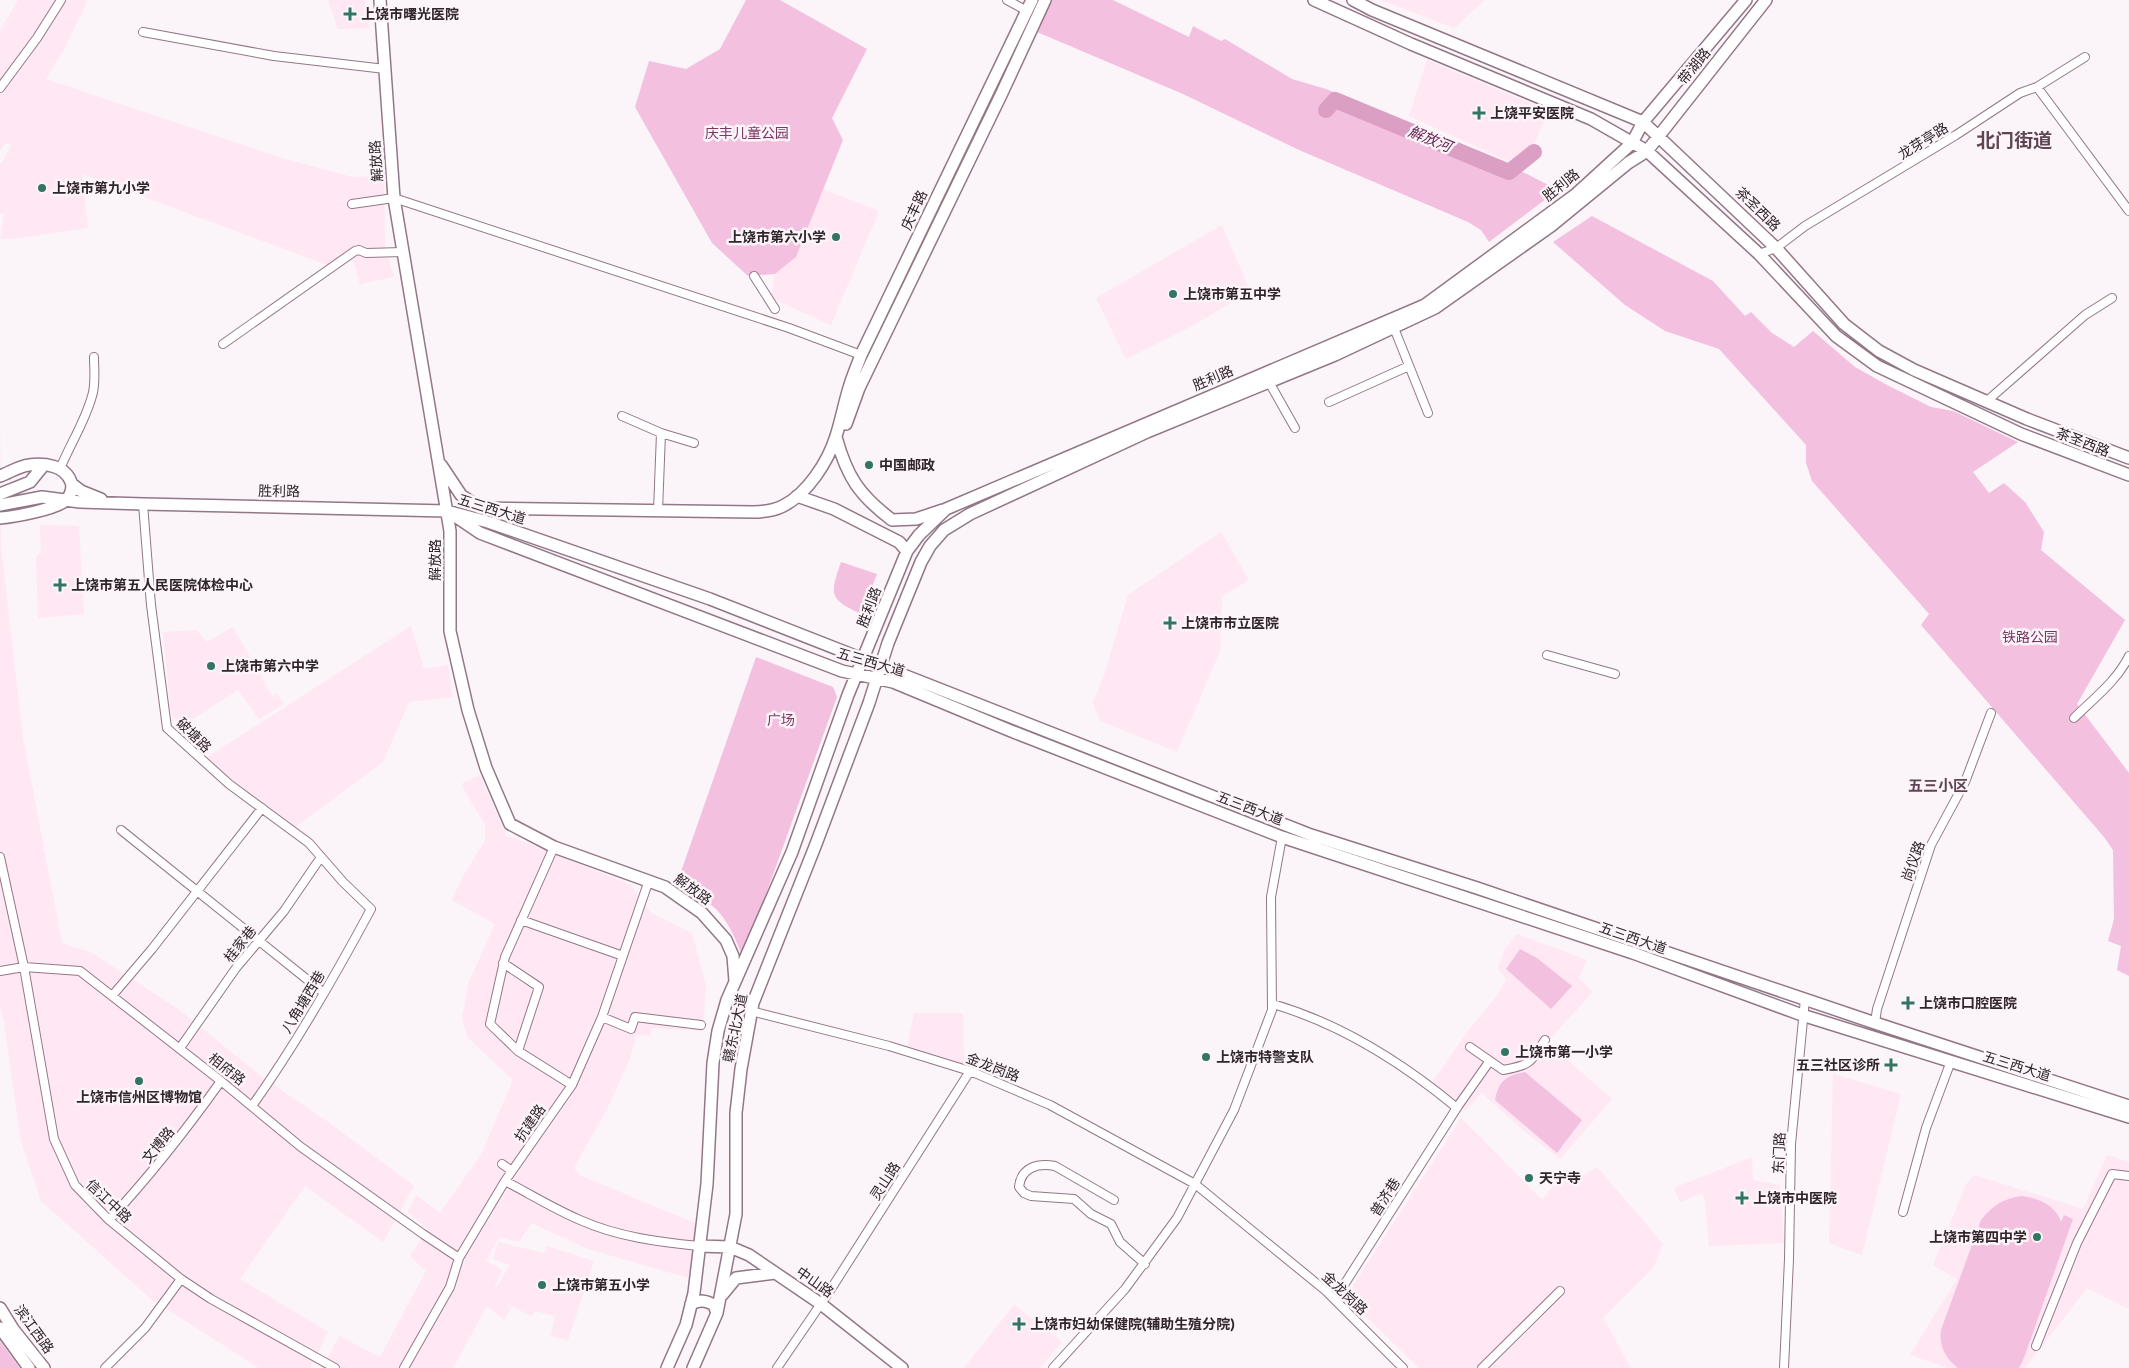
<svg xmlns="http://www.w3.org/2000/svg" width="2129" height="1368" viewBox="0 0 2129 1368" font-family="'Varela Round','Noto Sans SC',sans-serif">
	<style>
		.built { fill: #ffe7f4 }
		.green { fill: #f4c0df }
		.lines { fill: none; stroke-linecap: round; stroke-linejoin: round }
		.river { stroke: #da9fc2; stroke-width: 16 }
		.street-casing { stroke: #937787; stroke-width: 10 }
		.secondary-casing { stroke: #937787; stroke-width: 14 }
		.street { stroke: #fff; stroke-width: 8 }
		.secondary { stroke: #fff; stroke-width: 11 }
		.poi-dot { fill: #337464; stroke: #fbf4f8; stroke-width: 2 }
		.labels { text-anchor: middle; stroke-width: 5; stroke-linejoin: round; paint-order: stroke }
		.poi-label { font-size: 14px; font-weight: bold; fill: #31252c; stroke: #fbf4f8; text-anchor: start }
		.street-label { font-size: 14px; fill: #31252c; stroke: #fbf4f8 }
		.park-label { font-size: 14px; fill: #7c3664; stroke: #fbf4f8 }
		.water-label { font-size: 15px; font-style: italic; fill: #682452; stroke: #fbf4f8 }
		.neighbourhood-label { font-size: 15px; font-weight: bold; fill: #5f4554; stroke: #fbf4f8 }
		.district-label { font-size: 19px; font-weight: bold; fill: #5f4554; stroke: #fbf4f8 }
	</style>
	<rect width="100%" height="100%" fill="#fbf4f8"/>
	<path class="built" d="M18 0H88L63 51 46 79 282 158 352 177 384 176 385 247 394 277 360 284 353 259 338 269 82 174 88 228 13 239H0L4 214 0 213V163H2L11 145 5 143 0 151V31Z
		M328 0H365L369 28 338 29Z
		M1381 0H1485L1454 28Z
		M1427 60 1549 111 1523 168 1409 116Z
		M823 189 879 211 831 325 771 298 775 274 796 257Z
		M1222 225 1250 291 1192 326 1126 359 1096 298Z
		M0 414 1 546 23 738 62 943 92 953 178 1009 261 1076 328 1122 414 1186 383 1242 305 1186 240 1279 328 1332 310 1368H259L151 1299 41 1201 21 1141 4 1022 0 1006Z
		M40 525 79 526 84 614 38 618 36 557 41 552Z
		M1221 532 1249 580 1222 596 1220 651 1177 752 1100 721 1093 703 1104 676 1128 595Z
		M411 626 424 669 448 665 453 697 409 702 383 762 291 830 203 760Z
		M233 627 273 697 277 694 284 704 259 719 238 690 182 726 171 714 163 632 197 630 207 642Z
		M480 775 506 835 631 885 651 913 692 933 706 986 703 1031 652 1028 650 1036 637 1035 629 1061 608 1107 574 1168 579 1175 697 1224 689 1278 588 1249 531 1223 519 1242 499 1237 486 1261 502 1270 492 1294 510 1265 493 1259 498 1242 544 1253 547 1246 594 1261 568 1340 551 1336 555 1316 535 1311 531 1316 512 1306 504 1320 487 1306 453 1368H322L339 1336 380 1357 426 1271 410 1256 428 1229 408 1212 416 1195 440 1213 482 1153 513 1080 468 1038 462 1019 468 984 495 924 452 900 462 878 485 841V825L461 784Z
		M1517 934 1587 960 1579 978 1593 992 1547 1042 1612 1099 1560 1159 1520 1128 1482 1093 1465 1111 1431 1084 1468 1031 1499 993 1506 979 1498 968 1505 949Z
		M914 1013H963L964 1065 907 1048Z
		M1833 1074 1901 1094 1862 1255 1829 1243Z
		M1461 1118 1542 1200 1566 1169 1576 1181 1597 1167 1663 1244 1653 1268 1603 1318 1631 1368H1419L1346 1297Z
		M2107 1155 2129 1162V1309L2087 1288 2025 1368H1948L1910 1355 1957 1279 1933 1265 1967 1183 1974 1175 2083 1209Z
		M1752 1157 1753 1180 1780 1185 1784 1243 1709 1246 1705 1202 1702 1193 1680 1202 1674 1188Z
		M1014 1305 1062 1342 1040 1368H964Z"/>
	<path class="green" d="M746 0H780L867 49 832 118 843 140 796 257 775 274 748 276 712 243 635 107 649 61 686 69 720 49Z
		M1051 0H1113L1189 37 1193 26 1221 41 1225 39 1292 79 1326 89 1515 168 1558 190 1489 242 1481 230 1468 222 1299 150 1183 94 1037 32Z
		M1592 216 1713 281 1745 316 1751 312 1772 333 1794 347 1813 331 1855 367 1887 385 1931 407 1953 411 2018 442 1973 472 1989 493 2004 483 2025 502 2044 532 2041 550 2125 620 2077 704 2129 773V976L2117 970 2121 946 2108 941 2114 919 2113 850 2104 837 1921 625 1929 614 1812 481 1806 463V445L1719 349 1665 331 1625 305 1553 242Z
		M841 562 877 574 861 614C828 599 830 594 841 562Z
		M756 657 833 687 837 697 743 958C727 917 719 903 676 886Z
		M1520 949 1537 958 1572 986 1551 1009 1506 969Z
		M1525 1072 1582 1120 1557 1153 1495 1100C1499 1080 1506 1076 1525 1072Z
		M2022 1196C2038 1198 2056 1205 2061 1222L2064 1215 2073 1219 2024 1358 2019 1368H1958C1945 1359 1939 1345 1941 1330L1981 1220C1992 1206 2004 1198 2022 1196Z
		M0 1341 20 1368H0Z"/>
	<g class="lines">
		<path class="river" d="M1326 110 1335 100 1509 172 1534 152"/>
		<defs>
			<path id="street" d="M1007 0 1027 11
				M143 32 274 56 385 69
				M2037 87 2129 211
				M0 88 37 38 61 0
				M352 204 394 198 789 328 861 355
				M1759 254 1776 248 1805 226 1956 135 2020 93 2037 87 2085 57
				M754 276 775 309
				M1394 328 1428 413
				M223 344 355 251 359 250 366 253 403 252
				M1269 382 1295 428
				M1987 401 2085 315 2112 298
				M1329 402 1409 366
				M622 416 661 433 694 443
				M60 469C70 444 85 422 92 396 96 385 94 369 94 357
				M143 504 151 605 167 728 229 784 309 843 343 882 371 909C335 976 297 1043 252 1106
				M658 511 661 433
				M1547 655 1615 674
				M2074 718C2093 699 2117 681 2129 656
				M121 830 324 993
				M554 847 505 957 490 1024 518 1051 572 1085
				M0 857 24 967 54 1139 75 1185 109 1220 181 1279 211 1299 335 1368
				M521 920 623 956
				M503 963 539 987 518 1051
				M0 971 24 967 80 971 221 1081 301 1147 423 1234 459 1258
				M112 996 152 949 262 808
				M1273 1004C1341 1024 1403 1063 1457 1108
				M751 1011 889 1046 970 1071 1050 1105 1195 1184 1326 1291 1403 1368
				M602 1017 631 1029 635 1017 701 1025
				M1875 1023 1877 1009 1931 845 1965 782 1991 713
				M1470 1047 1503 1070C1531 1065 1530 1063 1545 1040
				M180 1048 236 968 284 911 321 857
				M502 1164 512 1171
				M505 1181C530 1194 554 1209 580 1220 618 1237 659 1242 699 1246
				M1114 1200 1055 1166C1038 1163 1021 1167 1019 1187L1024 1193 1031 1196 1074 1199 1091 1214 1111 1224 1120 1242 1145 1264
				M1903 1212 1926 1128 1951 1061
				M109 1220C150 1176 186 1130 221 1081
				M1335 1299 1458 1106 1489 1062
				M2036 1346 2077 1243 2112 1174 2129 1176
				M105 1368 145 1328 181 1279
				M404 1368 450 1287 459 1258 505 1181 572 1085 602 1017 649 880
				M777 1368 831 1289 970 1071
				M1053 1368 1125 1289 1177 1218 1234 1110 1272 1010 1271 897 1282 837
				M1482 1368 1560 1291
				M1784 1368 1789 1259 1791 1144 1805 999"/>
			<path id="secondary" d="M380 0 394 198 450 531V631L468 710 486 768 510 824 554 847 665 887 702 913 726 940 733 956 735 981
				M1314 0 1411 44 1591 119 1647 151 1759 254 1836 336 1877 366 2021 434 2129 475
				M1353 0 1372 10 1643 122 1776 248 1844 324 1879 351 1914 370 2027 419 2129 458
				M846 424 859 388 1001 95 1045 0
				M836 437C847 477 859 495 892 520L916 519 943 510
				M441 465 461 495 480 508 753 512C763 512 773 511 783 506 807 494 828 462 836 436 841 421 844 404 849 388 852 377 857 366 861 355L1032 0
				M0 476C9 473 19 466 29 465 44 463 65 465 71 482 73 487 71 496 66 500 57 509 14 517 0 518
				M72 484 81 491 101 499
				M0 494 30 482 43 466
				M797 496 834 509 899 542 907 551
				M0 505 42 497 80 502 143 504 447 511 488 522 710 599 1311 835 1477 888 1875 1023 2129 1106
				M455 516 480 533 842 671 893 682 1011 731 1282 837 1633 953 1802 1015 2129 1117
				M699 1246 730 1247 749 1255 821 1304 902 1368
				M722 1295 736 1278 775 1273
				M691 1304C700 1300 705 1300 714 1305L717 1313
				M0 1308 13 1329 44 1368
				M0 1328 29 1368
				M667 1368 686 1325 694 1293 707 1184 713 1063 718 1031 727 1000 792 852 848 695 907 551 919 535 946 509 1425 305 1575 195 1632 143 1643 122 1746 0
				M693 1368 717 1313 736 1214V1113L741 1069 753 1003 816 844 869 703 888 643 921 562 930 546 944 530 970 514 1147 432 1335 355 1435 308 1551 226 1628 163 1647 151 1766 0"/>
		</defs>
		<use href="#street" class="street-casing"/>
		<use href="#secondary" class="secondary-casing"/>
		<use href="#street" class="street"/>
		<use href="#secondary" class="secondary"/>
	</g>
	<g class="poi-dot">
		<path d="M347.5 6.5h5v5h5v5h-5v5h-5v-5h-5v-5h5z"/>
		<path d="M1476.5 105.5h5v5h5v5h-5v5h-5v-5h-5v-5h5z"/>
		<circle cx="42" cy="188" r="5"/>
		<circle cx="836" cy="237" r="5"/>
		<circle cx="1173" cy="294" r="5"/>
		<circle cx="869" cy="465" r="5"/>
		<path d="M57.5 577.5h5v5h5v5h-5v5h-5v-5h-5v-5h5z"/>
		<path d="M1167.5 615.5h5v5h5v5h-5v5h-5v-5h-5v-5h5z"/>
		<circle cx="211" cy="666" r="5"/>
		<path d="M1905.5 995.5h5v5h5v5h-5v5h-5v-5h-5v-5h5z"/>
		<circle cx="1505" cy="1052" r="5"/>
		<circle cx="1206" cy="1057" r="5"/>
		<path d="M1888.5 1057.5h5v5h5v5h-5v5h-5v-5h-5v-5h5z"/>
		<circle cx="139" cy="1081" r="5"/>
		<circle cx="1529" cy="1178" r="5"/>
		<path d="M1739.5 1190.5h5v5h5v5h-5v5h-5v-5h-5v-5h5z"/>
		<circle cx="2037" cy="1237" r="5"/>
		<circle cx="542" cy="1285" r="5"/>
		<path d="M1016.5 1316.5h5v5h5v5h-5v5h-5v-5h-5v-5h5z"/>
	</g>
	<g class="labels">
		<g class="poi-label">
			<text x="361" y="19">上饶市曙光医院</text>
			<text x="1490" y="118">上饶平安医院</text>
			<text x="52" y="193">上饶市第九小学</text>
			<text x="826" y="242" text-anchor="end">上饶市第六小学</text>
			<text x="1183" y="299">上饶市第五中学</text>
			<text x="879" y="470">中国邮政</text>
			<text x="71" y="590">上饶市第五人民医院体检中心</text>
			<text x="1181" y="628">上饶市市立医院</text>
			<text x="221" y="671">上饶市第六中学</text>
			<text x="1919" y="1008">上饶市口腔医院</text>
			<text x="1515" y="1057">上饶市第一小学</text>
			<text x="1216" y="1062">上饶市特警支队</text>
			<text x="1880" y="1070" text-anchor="end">五三社区诊所</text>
			<text x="139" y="1102" text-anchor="middle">上饶市信州区博物馆</text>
			<text x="1539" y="1183">天宁寺</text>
			<text x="1753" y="1203">上饶市中医院</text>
			<text x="2027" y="1242" text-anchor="end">上饶市第四中学</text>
			<text x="552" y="1290">上饶市第五小学</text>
			<text x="1030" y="1329">上饶市妇幼保健院(辅助生殖分院)</text>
		</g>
		<g class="street-label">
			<text transform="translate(1694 66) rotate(-51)" y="5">带湖路</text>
			<text transform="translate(1923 141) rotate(-32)" y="5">龙芽亭路</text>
			<text transform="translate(376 161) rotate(-94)" y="5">解放路</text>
			<text transform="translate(1561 185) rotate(-39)" y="5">胜利路</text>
			<text transform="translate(1758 209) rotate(44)" y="5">茶圣西路</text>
			<text transform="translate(914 210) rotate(-65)" y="5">庆丰路</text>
			<text transform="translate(1213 378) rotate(-23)" y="5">胜利路</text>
			<text transform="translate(2083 442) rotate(21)" y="5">茶圣西路</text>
			<text transform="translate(279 491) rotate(1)" y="5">胜利路</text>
			<text transform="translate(492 509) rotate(17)" y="5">五三西大道</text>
			<text transform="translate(435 560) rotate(-90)" y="5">解放路</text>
			<text transform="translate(869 607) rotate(-69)" y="5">胜利路</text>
			<text transform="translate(871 662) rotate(16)" y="5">五三西大道</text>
			<text transform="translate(194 735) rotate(45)" y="5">破塘路</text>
			<text transform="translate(1250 808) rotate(21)" y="5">五三西大道</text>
			<text transform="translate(1913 861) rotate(-70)" y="5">尚仪路</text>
			<text transform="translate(693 889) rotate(36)" y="5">解放路</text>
			<text transform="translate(1633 938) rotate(19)" y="5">五三西大道</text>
			<text transform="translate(240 944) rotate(-51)" y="5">桂家巷</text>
			<text transform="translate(303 1002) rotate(-59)" y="5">八角塘西巷</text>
			<text transform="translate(735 1028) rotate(-78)" y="5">赣东北大道</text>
			<text transform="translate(2017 1066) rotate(17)" y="5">五三西大道</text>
			<text transform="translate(993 1067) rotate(21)" y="5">金龙岗路</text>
			<text transform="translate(227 1069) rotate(38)" y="5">相府路</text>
			<text transform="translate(530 1123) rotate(-55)" y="5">抗建路</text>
			<text transform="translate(158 1145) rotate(-51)" y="5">文博路</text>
			<text transform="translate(1779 1153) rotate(-87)" y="5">东门路</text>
			<text transform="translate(885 1181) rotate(-57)" y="5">灵山路</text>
			<text transform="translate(1385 1197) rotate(-58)" y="5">普济巷</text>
			<text transform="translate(109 1201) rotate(43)" y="5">信江中路</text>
			<text transform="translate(815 1282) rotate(35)" y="5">中山路</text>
			<text transform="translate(1345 1293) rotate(43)" y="5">金龙岗路</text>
			<text transform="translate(34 1329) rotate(54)" y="5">滨江西路</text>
		</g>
		<g class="park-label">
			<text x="747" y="138">庆丰儿童公园</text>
			<text x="2030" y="642">铁路公园</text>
			<text x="781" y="725">广场</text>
		</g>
		<g class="water-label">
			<text transform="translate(1430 139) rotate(22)" y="5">解放河</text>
		</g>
		<g class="neighbourhood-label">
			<text x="1938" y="791">五三小区</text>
		</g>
		<g class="district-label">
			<text x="2014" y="147">北门街道</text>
		</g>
	</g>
</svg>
